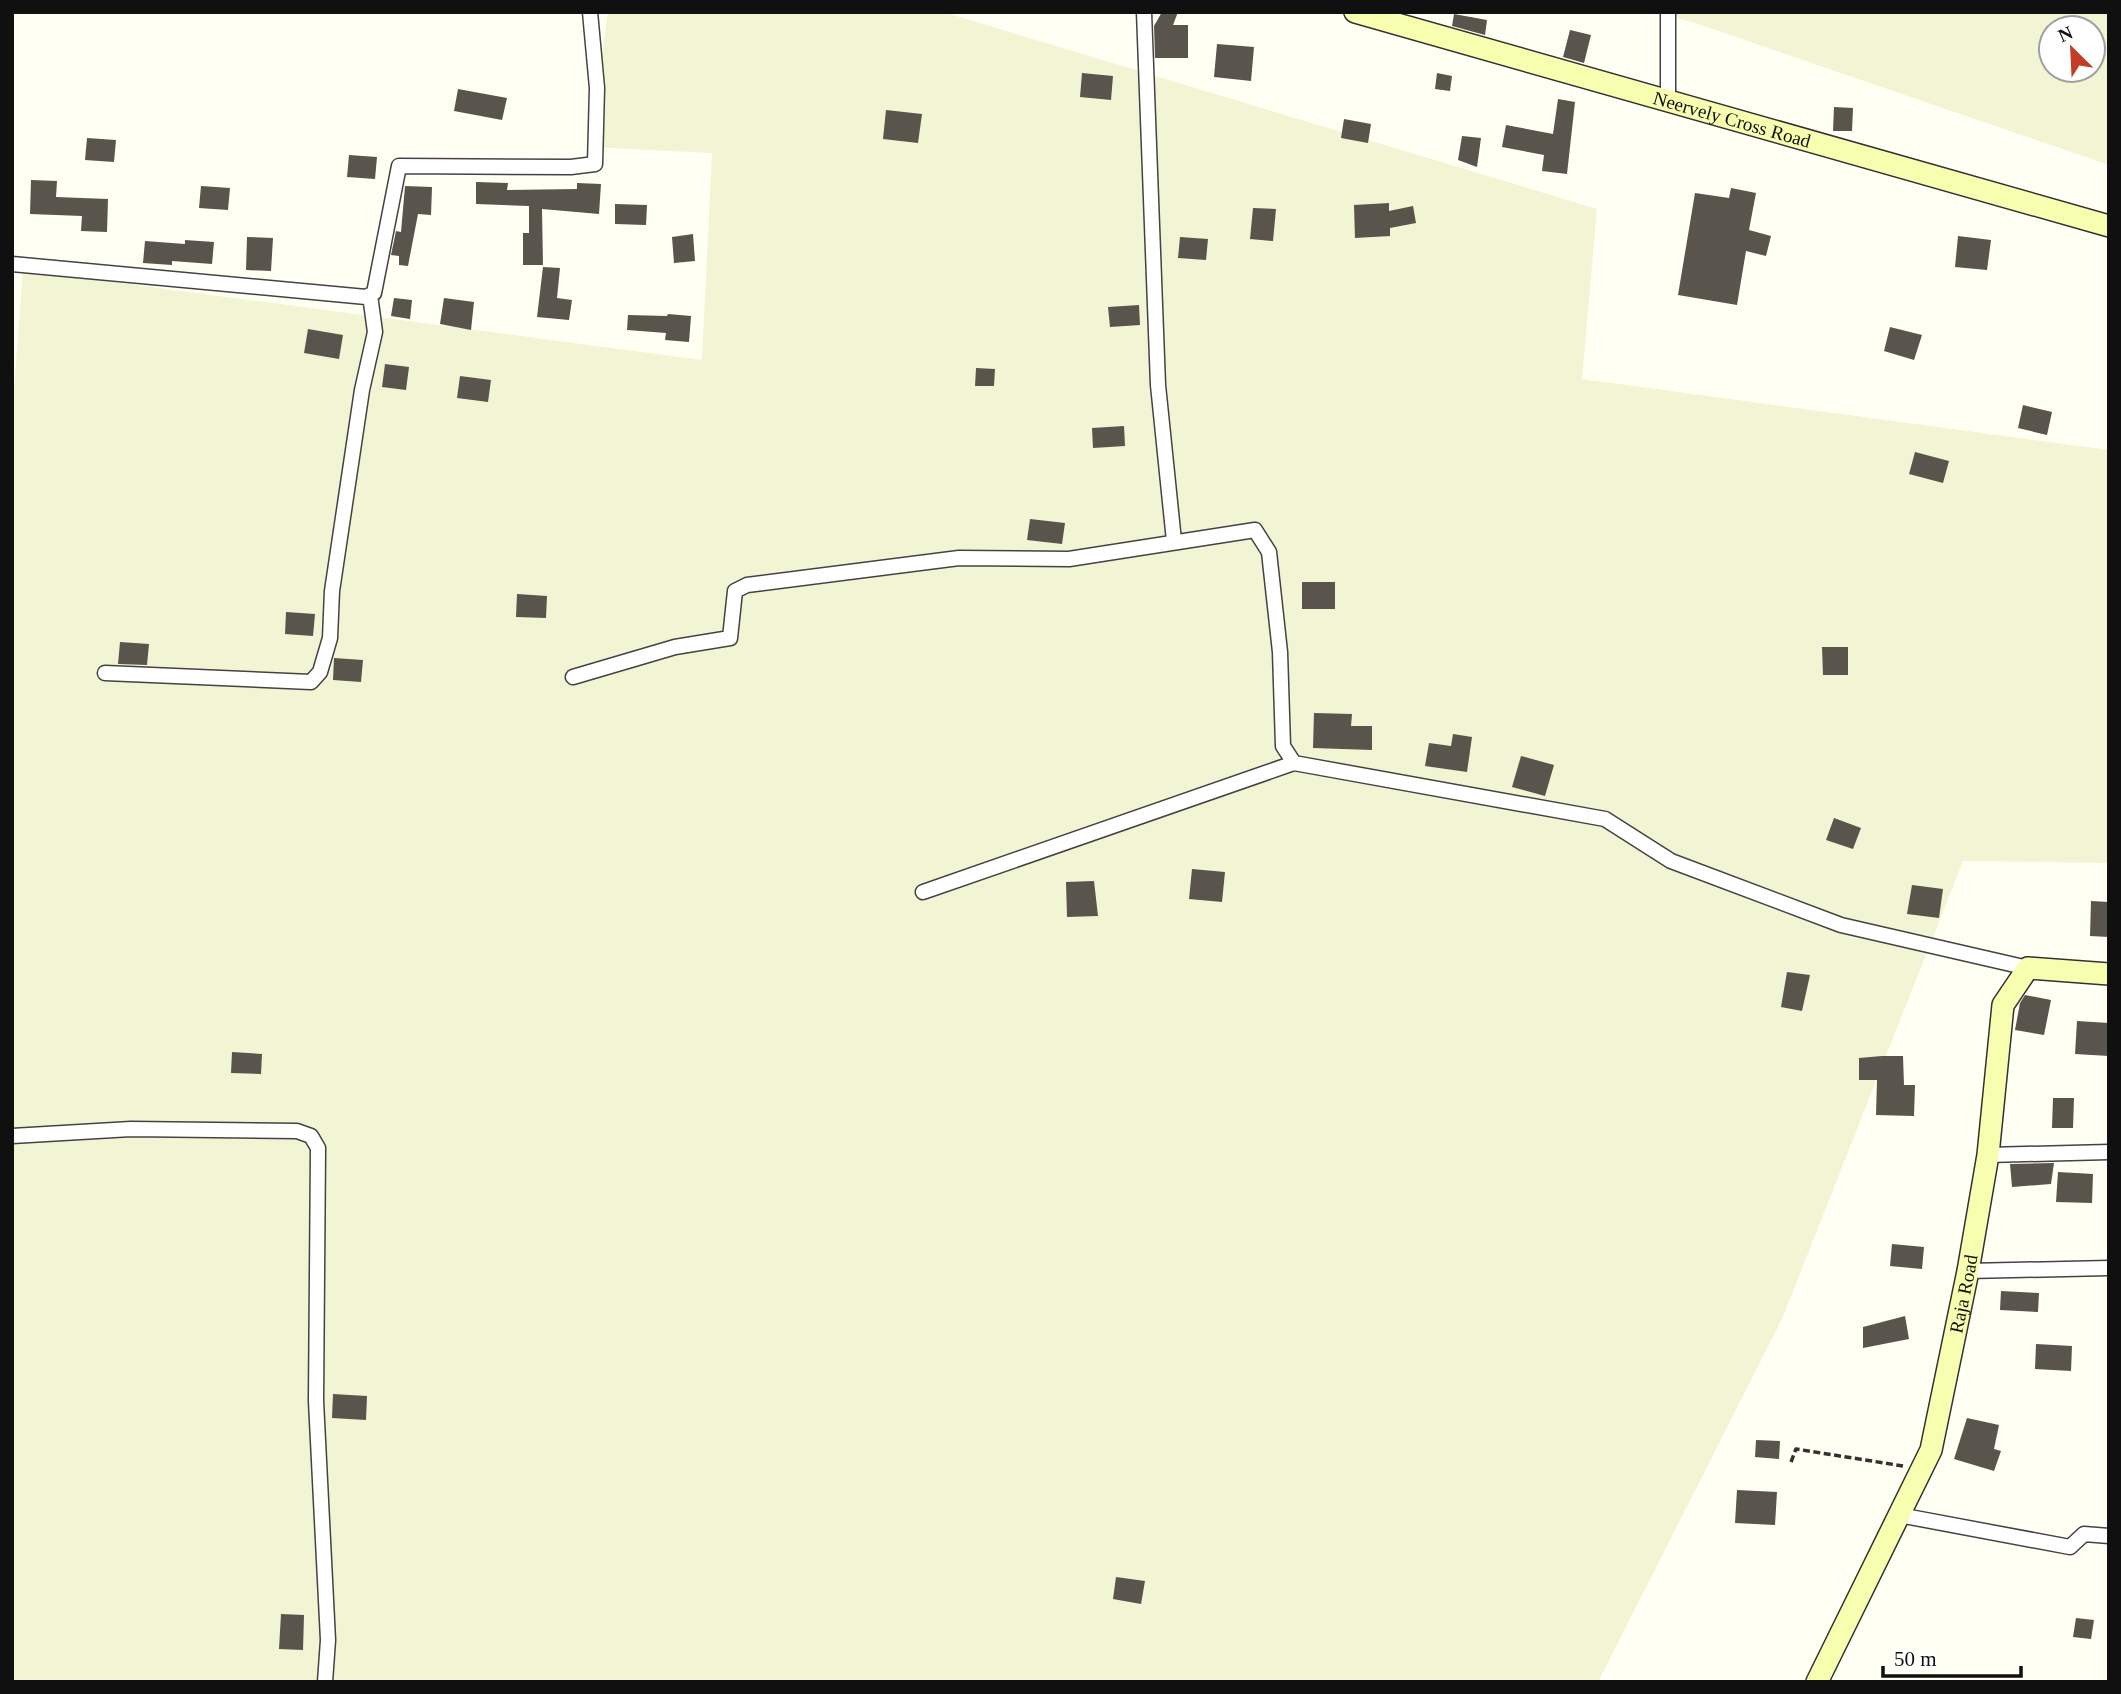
<svg xmlns="http://www.w3.org/2000/svg" width="2121" height="1694" viewBox="0 0 2121 1694" font-family="Georgia,serif">
	<style>
		.farmland { fill: #f2f5d3; fill-rule: evenodd }
		.building { fill: #59544c }
		.lines { fill: none; stroke-linecap: round; stroke-linejoin: round }
		.street-casing { stroke: #434343; stroke-width: 17 }
		.secondary-casing { stroke: #323232; stroke-width: 24 }
		.path { stroke: #323232; stroke-width: 3.5; stroke-dasharray: 7 3.5; stroke-linecap: butt }
		.street { stroke: #fff; stroke-width: 14 }
		.secondary { stroke: #f8feaf; stroke-width: 21 }
		.labels { text-anchor: middle; stroke-width: 7; stroke-linejoin: round; paint-order: stroke }
		.street-label { font-size: 19px; fill: #101010; stroke: #fff }
	</style>
	<rect width="100%" height="100%" fill="#fffff3"/>
	<path class="farmland" d="M608 12H943L1597 209 1582 379 2109 450V863L1963 861 1782 1319 1598 1682H12V416L23 270 702 360 712 153 589 147Z
		M1657 12H2109V165L1701 25ZM2051 28H2093V70H2051Z"/>
	<path class="building" d="M1162 12H1178L1173 25H1188V58H1155L1154 26Z
		M1454 14 1487 20 1485 35 1452 26Z
		M1570 30 1591 35 1584 63 1563 57Z
		M1217 44 1254 47 1251 81 1214 77Z
		M1082 73 1113 76 1111 100 1080 97Z
		M1437 73 1452 76 1450 91 1435 89Z
		M458 89 507 98 502 120 454 111Z
		M1558 99 1575 102 1567 174 1542 171 1544 155 1502 147 1506 125 1553 134Z
		M1834 107 1853 108 1852 131H1833Z
		M886 110 922 114 918 143 883 139Z
		M1344 119 1371 124 1368 143 1341 138Z
		M1462 136 1481 138 1477 167 1458 160Z
		M87 138 116 140 114 162 85 160Z
		M349 155 377 157 375 179 347 177Z
		M31 180 57 181 56 197 108 199 107 232 81 231 82 216 30 214Z
		M476 182 508 183 507 190 577 189V183L601 184 599 214 542 209 543 265H523V233H529V206L476 204Z
		M201 186 230 188 228 210 199 208Z
		M405 186 432 187 431 215 418 214 408 266 399 265V256L391 255 396 231 401 232Z
		M1731 188 1756 193 1749 230 1771 236 1766 256 1746 251 1737 305 1678 295 1695 193 1729 198Z
		M1389 203V211L1413 206 1416 223 1390 228V236L1355 238 1354 205Z
		M615 204 647 205 646 225 615 224Z
		M1253 208 1276 209 1273 241 1250 239Z
		M693 234 695 261 674 263 672 237Z
		M1958 236 1991 240 1987 270 1955 267Z
		M247 237 273 238 271 271 246 270Z
		M1180 237 1208 239 1206 260 1178 258Z
		M185 240 214 242 212 264 172 261V265L143 263 145 241 185 244Z
		M543 267 560 268 557 298 572 300 569 320 537 317Z
		M394 298 412 300 410 319 391 316Z
		M444 298 474 302 471 330 440 324Z
		M1139 305 1140 325 1110 327 1108 307Z
		M668 314 691 316 689 342 665 340 666 333 627 330 628 315 667 316Z
		M1890 327 1922 335 1914 360 1884 351Z
		M308 329 343 335 339 359 304 353Z
		M385 364 409 367 406 390 382 387Z
		M976 368 995 369 994 386H975Z
		M460 376 491 380 488 402 457 398Z
		M2023 405 2052 412 2047 435 2018 428Z
		M1124 426 1125 446 1093 448 1092 428Z
		M1915 452 1949 461 1943 483 1909 474Z
		M1030 519 1065 523 1062 544 1027 540Z
		M1302 582H1335V609H1302Z
		M517 594 547 596 546 618 516 617Z
		M286 612 315 614 313 636 285 634Z
		M120 642 149 644 147 665 118 664Z
		M1822 647H1848V675H1823Z
		M334 658 363 660 361 682 333 680Z
		M1314 713 1352 714 1351 726H1372V750L1313 748Z
		M1453 734 1472 737 1467 772 1425 766 1429 743 1451 746Z
		M1521 756 1554 765 1545 796 1512 787Z
		M1834 818 1861 828 1853 849 1826 840Z
		M1192 869 1225 872 1222 902 1189 899Z
		M1094 881 1098 916 1067 917 1066 882Z
		M1912 885 1943 889 1939 918 1907 914Z
		M2091 901 2109 902V937L2090 936Z
		M1787 972 1810 975 1802 1011 1781 1007Z
		M2025 995 2051 1000 2044 1035 2015 1030 2020 1003Z
		M2077 1021 2109 1023V1056L2075 1054Z
		M232 1052 262 1054 261 1074 231 1073Z
		M1882 1056H1903L1904 1085H1915L1914 1116 1876 1115 1877 1080H1859V1058Z
		M2053 1098H2074L2073 1128H2052Z
		M2054 1163 2051 1184 2012 1187 2010 1164Z
		M2058 1172 2093 1174 2092 1203 2056 1202Z
		M1892 1244 1924 1247 1922 1269 1890 1266Z
		M2001 1291 2039 1293 2038 1312 2000 1310Z
		M1905 1316 1909 1339 1863 1348V1327Z
		M2036 1344 2072 1346 2071 1371 2035 1369Z
		M333 1394 367 1396 366 1420 332 1418Z
		M1967 1418 1999 1425 1994 1449 2001 1451 1994 1471 1954 1459Z
		M1756 1440 1780 1441 1779 1459 1755 1457Z
		M1737 1490 1777 1492 1775 1525 1735 1523Z
		M1116 1577 1145 1581 1141 1604 1113 1599Z
		M281 1614 304 1615 303 1650 279 1649Z
		M2076 1618 2094 1620 2091 1639 2073 1637Z"/>
	<g class="lines">
		<defs>
			<path id="street" d="M1144 12 1158 385 1174 541
				M1668 100V12
				M12 264 366 297 374 293 399 166 571 167 595 164 597 88 590 12
				M105 673 311 682 320 672 330 638 332 591 362 390 375 332 370 295
				M573 677 675 647 730 638 735 591 747 585 959 558 1069 559 1255 530 1269 552 1280 652 1283 746 1294 763 1605 819 1671 861 1841 925 2028 968
				M923 892 1294 763
				M12 1136 131 1129 297 1131 311 1136 318 1148 316 1401 328 1640 325 1682
				M1988 1155 2109 1152
				M1968 1271 2109 1268
				M1899 1515 2070 1547 2084 1534 2109 1536"/>
			<g id="secondary">
				<path id="s1" d="M1355 12 2109 226"/>
				<path id="s2" d="M1817 1682 1931 1450 1968 1271 1988 1155 2003 1005 2028 968 2109 974"/>
			</g>
		</defs>
		<use href="#street" class="street-casing"/>
		<use href="#secondary" class="secondary-casing"/>
		<path class="path" d="M1791 1462 1796 1449 1903 1466"/>
		<use href="#street" class="street"/>
		<use href="#secondary" class="secondary"/>
	</g>
	<g class="labels">
		<g class="street-label">
			<text dy="7" stroke="none"><textPath href="#s1" startOffset="392">Neervely Cross Road</textPath></text>
			<text dy="7" stroke="none"><textPath href="#s2" startOffset="418">Raja Road</textPath></text>
		</g>
	</g>
	<rect width="2121" height="1694" fill="none" stroke="#101010" stroke-width="28"/>
	<g transform="translate(2072 49) rotate(336)"><circle r="33" fill="#ffffff" stroke="#9f9f9f" stroke-width="2"/>
	<path d="M0-5L12 26L0 18L-12 26Z" fill="#c13d27"/>
	<text y="-10" font-size="19" font-weight="bold" text-anchor="middle" fill="#101010">N</text>
	</g>
	<path d="M1883 1666v10h138v-10" fill="none" stroke="#101010" stroke-width="3.5"/>
	<text x="1894" y="1666" font-size="21" fill="#101010" stroke="#ffffff" stroke-width="5" paint-order="stroke">50 m</text>
</svg>
